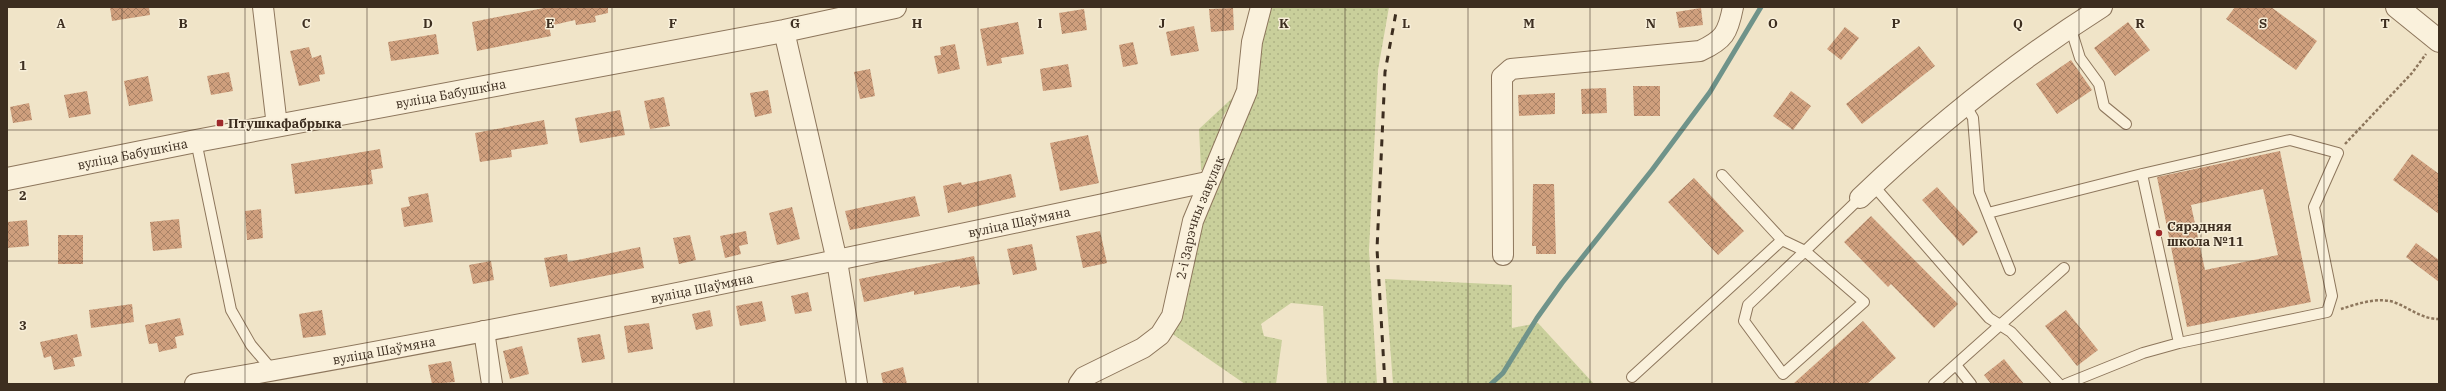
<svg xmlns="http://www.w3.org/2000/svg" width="2446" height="391" viewBox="0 0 2446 391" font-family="'IBM Plex Serif',serif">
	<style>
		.grass { fill: url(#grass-dots) }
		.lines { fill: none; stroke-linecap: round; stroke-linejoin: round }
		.stream { stroke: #6f938a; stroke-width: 5 }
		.building { fill: url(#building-cross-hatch); fill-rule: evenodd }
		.service-casing { stroke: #8d765c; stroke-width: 12 }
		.minor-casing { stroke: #8d765c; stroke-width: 22 }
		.tertiary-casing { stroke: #8d765c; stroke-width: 24 }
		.path { stroke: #8d765c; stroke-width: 2.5; stroke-dasharray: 3 2; stroke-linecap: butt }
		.service { stroke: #faf1dc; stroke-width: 10 }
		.minor { stroke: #faf1dc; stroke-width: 20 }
		.tertiary { stroke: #faf1dc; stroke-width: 22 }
		.rail { stroke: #3d2e20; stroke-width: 3; stroke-dasharray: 7 7; stroke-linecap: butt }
		.grid { fill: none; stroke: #3d2e20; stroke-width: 1; stroke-opacity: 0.55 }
		.poi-dot { fill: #9e2a2b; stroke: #f7eed8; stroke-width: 1.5 }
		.labels { text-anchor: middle; stroke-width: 3; stroke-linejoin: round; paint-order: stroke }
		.street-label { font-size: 13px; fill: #3d2e20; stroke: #f7eed8 }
		.poi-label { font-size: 13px; font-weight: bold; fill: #3d2e20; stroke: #f7eed8; text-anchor: start }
		.grid-label { font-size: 13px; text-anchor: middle; font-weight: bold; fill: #3d2e20; stroke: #f7eed8; stroke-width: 3; stroke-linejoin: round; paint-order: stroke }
	</style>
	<defs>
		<pattern id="grass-dots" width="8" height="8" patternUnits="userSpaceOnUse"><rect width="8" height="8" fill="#c9cf9b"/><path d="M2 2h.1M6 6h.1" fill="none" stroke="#aeb285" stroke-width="1.8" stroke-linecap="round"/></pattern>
		<pattern id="building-cross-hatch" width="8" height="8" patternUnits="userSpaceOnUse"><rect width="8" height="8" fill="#cf9f7d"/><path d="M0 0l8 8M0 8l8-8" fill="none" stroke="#a98266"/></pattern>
	</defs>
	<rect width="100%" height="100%" fill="#f0e4c8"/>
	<path class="grass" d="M1270 7H1389L1378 70 1369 250 1377 384H1327L1323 306 1291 303 1261 324 1264 336 1282 340 1276 384H1245L1171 333 1197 222Z
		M1242 89 1223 116 1208 168 1201 170 1199 129Z
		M1385 279 1512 285V328L1538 323 1594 384H1393Z"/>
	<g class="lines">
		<path class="stream" d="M1491 384 1503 373 1537 318 1562 283 1652 170 1710 92 1761 7"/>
	</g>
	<path class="building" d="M110 7H149L150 15 112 21Z
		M549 7H608V13L595 16 596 22 576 25 575 20 549 26 551 36 477 51 472 22Z
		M2235 7H2271L2317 41 2296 70 2226 19Z
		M1233 8 1234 30 1211 32 1209 9Z
		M1701 8 1703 25 1679 28 1676 12Z
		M1084 9 1087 30 1062 34 1059 13Z
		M1018 22 1024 54 1001 58 1002 63 987 66 980 29Z
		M2128 22 2150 50 2115 76 2094 48Z
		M1194 26 1199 51 1171 56 1166 32Z
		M1845 27 1859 38 1841 60 1827 49Z
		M436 34 439 54 391 61 388 42Z
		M1133 42 1138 64 1123 67 1119 45Z
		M955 44 960 69 938 74 934 56 941 55 940 47Z
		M1919 46 1935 66 1862 124 1846 104Z
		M309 47 312 58 321 55 325 74 319 75 320 81 299 86 290 51Z
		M2071 60 2092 90 2057 114 2036 84Z
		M1068 64 1072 87 1043 91 1040 69Z
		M870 69 875 96 860 99 854 72Z
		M229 72 233 91 211 95 207 76Z
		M148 76 153 101 129 106 124 81Z
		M1633 86H1660V116H1634Z
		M1606 88 1607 113 1582 114 1581 89Z
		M768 90 772 113 755 117 750 93Z
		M87 91 91 114 69 118 64 95Z
		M1791 91 1811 106 1793 130 1773 116Z
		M1555 93V114L1519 116 1518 95Z
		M664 97 670 126 650 129 644 101Z
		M29 103 32 120 13 123 10 107Z
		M620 110 625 135 580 143 575 118Z
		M544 120 548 144 511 150 512 157 480 162 475 133Z
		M1088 135 1099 183 1060 191 1050 143Z
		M380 149 383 168 371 170 373 184 295 194 291 164Z
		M2280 151 2311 302 2187 327 2157 177ZM2263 189 2278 255 2205 270 2191 205Z
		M2412 154 2439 174V214L2393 180Z
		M1011 174 1016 197 948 213 943 186 961 182 962 185Z
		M1694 178 1744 231 1718 255 1668 202Z
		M1533 184H1554L1556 254H1536V246H1532Z
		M1937 187 1978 232 1963 246 1922 200Z
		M428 193 433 222 404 227 401 208 410 206 408 197Z
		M915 196 920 216 850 230 845 211Z
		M792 207 800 239 777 245 769 213Z
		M261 209 263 238 247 240 245 211Z
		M1871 216 1958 304 1934 328 1891 284 1888 287 1844 242Z
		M179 219 182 248 153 251 150 222Z
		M27 220 29 246 7 248V222Z
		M746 231 748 244 739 246 741 254 725 258 720 236Z
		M1100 231 1107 263 1083 268 1076 236Z
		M58 235H83V264H58Z
		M690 235 696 260 679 264 673 238Z
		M2416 243 2439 260V282L2406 257Z
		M1032 244 1037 270 1013 275 1007 249Z
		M640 247 644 268 550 287 544 258 567 254 568 262Z
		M974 256 980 284 960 288V286L914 295V291L864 302 859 279Z
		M491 261 494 280 473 284 469 265Z
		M808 292 812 311 795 314 791 296Z
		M762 301 766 321 740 326 736 306Z
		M132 304 134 322 91 328 89 310Z
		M322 310 326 335 303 338 299 314Z
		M710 310 713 326 696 330 692 314Z
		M2066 310 2098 350 2077 366 2045 326Z
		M180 318 184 335 175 337 177 348 159 352 157 343 149 344 145 325Z
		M1863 321 1896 358 1867 384H1793Z
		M649 323 653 349 628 353 624 326Z
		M77 334 82 356 73 358 75 366 54 370 51 356 44 358 40 342Z
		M600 334 605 359 582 363 577 338Z
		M522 346 529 374 510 379 503 351Z
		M2004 359 2024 384H1991L1984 375Z
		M451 361 455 382 432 384 428 365Z
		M903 367 907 384H883L881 373Z"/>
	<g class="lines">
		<defs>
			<path id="service" d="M2070 26 2080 58 2099 84 2104 106 2126 124
				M1966 106 1973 118 1979 192 2010 270
				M196 141 231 310 251 345 273 371
				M2142 174 2179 343
				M1722 175 1782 240 1805 251 1748 305 1744 321 1783 374 1864 302 1805 251 1860 198
				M1873 185 1989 318 2011 332 2059 384
				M1988 213 2142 174 2290 140 2338 153 2314 207 2332 296 2327 312 2179 343 2143 353 2066 384
				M1956 365 1971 384
				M1632 377 1782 240
				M1934 384 2064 268"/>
			<g id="minor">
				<path d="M263 7 277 126"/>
				<path d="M784 31 837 261 857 384"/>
				<path d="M1860 198C1934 127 2015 62 2102 7"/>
				<path d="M1503 255 1502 77 1511 69 1700 51C1724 40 1728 33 1733 7"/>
				<path d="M484 331 492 384"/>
				<path id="s1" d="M195 384C534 326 871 253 1207 182"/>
				<path id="s2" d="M1079 384 1084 377 1143 348 1160 335 1172 316 1193 221 1247 91 1252 42 1261 7"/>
			</g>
			<g id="tertiary">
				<path d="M2397 7 2439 41"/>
				<path id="s3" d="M7 179 196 141 784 31 895 7"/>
			</g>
		</defs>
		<use href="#service" class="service-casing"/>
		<use href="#minor" class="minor-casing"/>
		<use href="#tertiary" class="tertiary-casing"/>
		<path class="path" d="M2345 144 2412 73 2426 54
			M2341 309C2357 304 2380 296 2396 303 2411 309 2422 319 2439 319"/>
		<use href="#service" class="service"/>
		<use href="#minor" class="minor"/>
		<use href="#tertiary" class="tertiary"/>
		<path class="rail" d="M1385 384 1377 249 1385 72 1397 7"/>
	</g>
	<path class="grid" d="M122 7V384M245 7V384M367 7V384M489 7V384M612 7V384M734 7V384M856 7V384M978 7V384M1101 7V384M1223 7V384M1345 7V384M1468 7V384M1590 7V384M1712 7V384M1834 7V384M1957 7V384M2079 7V384M2201 7V384M2324 7V384M7 130H2439M7 261H2439"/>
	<g class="poi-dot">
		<rect x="216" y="119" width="8" height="8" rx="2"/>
		<circle cx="2159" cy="233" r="4"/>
	</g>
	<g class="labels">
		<g class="street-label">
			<text dy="5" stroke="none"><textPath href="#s3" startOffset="452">вуліца Бабушкіна</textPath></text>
			<text dy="5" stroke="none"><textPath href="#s3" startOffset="128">вуліца Бабушкіна</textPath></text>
			<text dy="5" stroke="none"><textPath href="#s2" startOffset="221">2-і Зарэчны завулак</textPath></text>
			<text dy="5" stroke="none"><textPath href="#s1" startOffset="840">вуліца Шаўмяна</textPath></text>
			<text dy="5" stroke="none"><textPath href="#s1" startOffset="516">вуліца Шаўмяна</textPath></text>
			<text dy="5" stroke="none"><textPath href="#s1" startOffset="192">вуліца Шаўмяна</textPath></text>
		</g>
		<g class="poi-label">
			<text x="228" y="128">Птушкафабрыка</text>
			<text x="2167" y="231">Сярэдняя<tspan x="2167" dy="15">школа №11</tspan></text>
		</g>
	</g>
	<g class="grid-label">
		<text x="61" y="28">A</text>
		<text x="183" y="28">B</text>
		<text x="306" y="28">C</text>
		<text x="428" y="28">D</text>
		<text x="550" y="28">E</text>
		<text x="673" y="28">F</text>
		<text x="795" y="28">G</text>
		<text x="917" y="28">H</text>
		<text x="1040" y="28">I</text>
		<text x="1162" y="28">J</text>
		<text x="1284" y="28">K</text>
		<text x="1406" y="28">L</text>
		<text x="1529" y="28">M</text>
		<text x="1651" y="28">N</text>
		<text x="1773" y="28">O</text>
		<text x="1896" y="28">P</text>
		<text x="2018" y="28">Q</text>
		<text x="2140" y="28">R</text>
		<text x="2263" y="28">S</text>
		<text x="2385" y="28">T</text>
		<text x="23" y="70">1</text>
		<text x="23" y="200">2</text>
		<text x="23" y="330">3</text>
	</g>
	<rect width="2446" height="391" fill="none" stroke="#3d2e20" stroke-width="16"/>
</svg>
